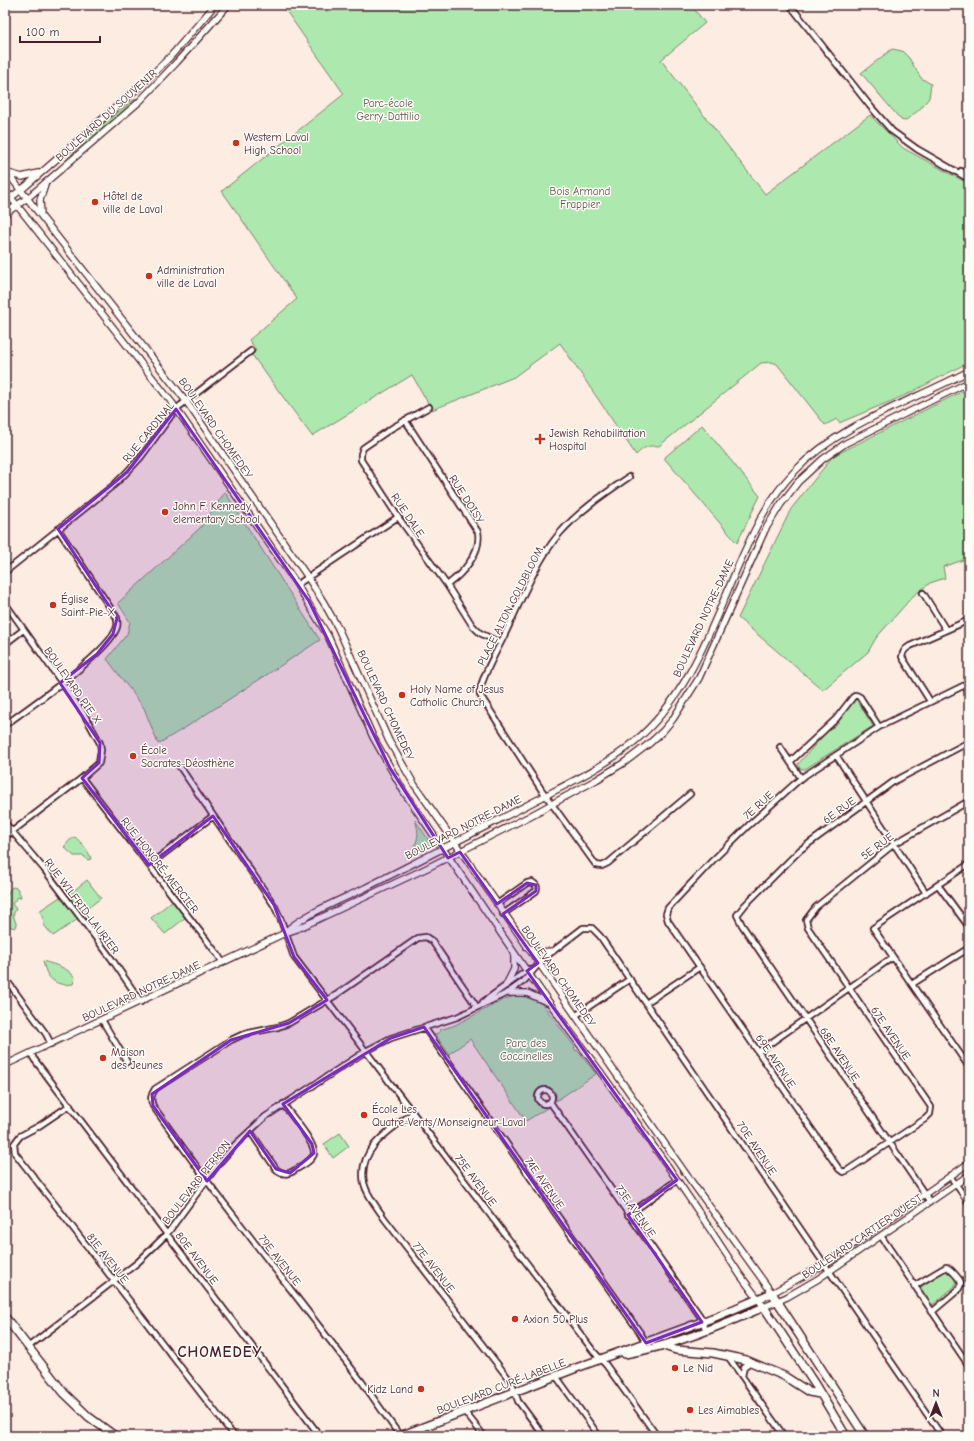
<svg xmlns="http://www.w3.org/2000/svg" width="974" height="1441" viewBox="0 0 974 1441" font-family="'Comic Neue',sans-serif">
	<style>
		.green { fill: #ade8ae; stroke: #7c846c }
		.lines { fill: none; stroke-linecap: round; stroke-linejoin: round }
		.minor-casing { stroke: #4a1f2b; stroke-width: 8 }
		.tertiary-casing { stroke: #4a1f2b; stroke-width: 8 }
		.primary-casing { stroke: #4a1f2b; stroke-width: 10 }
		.minor { stroke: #fdfcf7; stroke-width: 4.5 }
		.tertiary { stroke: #fdfcf7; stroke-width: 5.5 }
		.primary { stroke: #fdfcf7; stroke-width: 7 }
		.marked { fill: #7b2cbf; fill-opacity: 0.2; stroke: #7b2cbf; stroke-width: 3; stroke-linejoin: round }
		.poi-dot { fill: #c8321e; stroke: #fdfcf7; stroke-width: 1.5 }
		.labels { text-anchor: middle; stroke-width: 3; stroke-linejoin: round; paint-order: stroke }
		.park-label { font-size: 11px; fill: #63514c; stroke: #fdfcf7 }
		.street-label { font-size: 11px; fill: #4a1f2b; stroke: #fdfcf7 }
		.poi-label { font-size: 11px; fill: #4a1f2b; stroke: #fdfcf7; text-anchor: start }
		.district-label { font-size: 15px; font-weight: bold; letter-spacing: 1px; fill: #4a1f2b; stroke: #fdfcf7 }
	</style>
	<rect width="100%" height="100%" fill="#fdece2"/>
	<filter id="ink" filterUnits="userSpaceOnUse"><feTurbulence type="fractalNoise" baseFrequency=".025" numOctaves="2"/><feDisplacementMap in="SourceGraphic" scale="8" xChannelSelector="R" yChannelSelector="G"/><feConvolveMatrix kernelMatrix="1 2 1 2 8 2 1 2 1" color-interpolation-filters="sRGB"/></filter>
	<g filter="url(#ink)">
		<path class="green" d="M282 5H691L705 23 661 60 765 194 870 115 903 148 969 184V362L908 394 839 423 837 419 825 425 777 364 772 362 761 363 659 446C648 445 644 447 636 455L560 343 514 377 432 410 412 375 312 436 252 355 256 350 249 340 297 299 222 191 344 94Z
			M892 49 902 51 909 58 921 78 931 84 929 98 920 109 905 121 901 120 861 73Z
			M136 98 137 99 66 160 94 131Z
			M969 388V558L943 567 945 578 930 583 913 596 876 638 868 652 823 690 738 618 791 509 833 456Z
			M702 425 760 496 737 543 664 458Z
			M225 492 320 640 188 726 158 744 144 708 107 659 127 634 130 622 118 603 201 527Z
			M856 699 873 726 805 769H800L798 764Z
			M415 820 432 845 415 852 414 851 411 853V854L406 857C417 844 421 837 415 820Z
			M75 837C81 842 89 851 91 859L87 860 84 856H74L64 847 70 840Z
			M87 880 101 898 80 914 67 896Z
			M12 887 17 888 21 896 20 898 18 897 12 904 16 909 13 915 17 926 15 928 5 925V897Z
			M60 897 78 919 53 936 44 925 43 916 39 911Z
			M172 901 185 918 165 934 151 918Z
			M43 961C55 965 68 967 75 978L73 984C55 987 46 978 43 961Z
			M515 996C526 996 534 999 543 1005L575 1047 574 1048 576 1051 577 1050 596 1074 556 1101V1094C544 1083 538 1085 535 1101L539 1106 547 1108 526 1121 470 1039 449 1054 435 1034 440 1032V1030L455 1025 505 999Z
			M340 1133 349 1146 333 1158 324 1144Z
			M945 1270C951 1271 957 1280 955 1286L934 1304 930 1305 920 1289 921 1287Z"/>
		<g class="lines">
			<defs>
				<path id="minor" d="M790 5 870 106 892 131 917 149 969 179
					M961 171 969 175
					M429 407 392 428 363 448 361 454V460L398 517 447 585 472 625 480 633 500 643
					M405 420 478 532C482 553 462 574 447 585
					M629 477C604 494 579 511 559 534 535 563 520 603 504 636 498 649 478 683 480 695L541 789 596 865 602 866 608 863 690 794
					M5 572 115 484 127 472 141 457 176 409 251 351
					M298 584 398 517
					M923 593 946 630
					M5 603 84 714 100 743 101 750 99 763 82 778 5 837
					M5 644 23 630
					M969 683 879 727 801 778 749 825 712 861 668 908 666 914 668 921 839 1169 843 1172 848 1170 925 1119 930 1114 931 1107 808 928 806 920 816 907 894 844 969 801
					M930 701 902 657C903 651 905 649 910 646L969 620
					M5 725C28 708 110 652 117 627 118 624 117 621 117 618L58 529
					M780 747 801 778
					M836 755 926 893
					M791 761 836 719 853 697 856 695 860 697 879 727
					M180 767 274 905 281 920 294 957 413 1113 594 1352 606 1365 657 1436
					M82 778 218 955 223 963
					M5 823 44 869 111 958 141 1002
					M969 864 873 928 969 1067
					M149 865 213 816
					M938 885 969 927
					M497 904 527 883 532 882C536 884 538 887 536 891L503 914
					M5 978 46 1034 51 1044
					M912 984 969 948
					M483 1002 529 969
					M646 1003 700 967
					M575 1016 630 979
					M102 1020 127 1062
					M424 1027 641 1334 646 1343
					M758 1052 893 957
					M31 1053 34 1059 320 1436
					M538 1097a7 7 0 1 1 14 0a7 7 0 1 1-14 0Z
					M550 1102 700 1316 706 1330
					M70 1105 39 1126 20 1136 14 1144 15 1153 234 1436
					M413 1113C390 1130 357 1149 364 1183 367 1196 377 1207 384 1218L512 1383 518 1401 544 1436
					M250 1131 276 1169C283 1175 288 1175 295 1170 301 1166 312 1161 314 1154 316 1143 289 1113 283 1104
					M950 1176 969 1203
					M930 1202 742 925 737 915 745 905 800 850 893 782 969 742
					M628 1215 677 1180
					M881 1236 969 1366
					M914 1286 946 1267C950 1268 960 1279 961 1283 961 1286 959 1288 958 1290L932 1312
					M28 1347 137 1263 167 1234 220 1162 235 1145 265 1117 366 1051 391 1038 457 1017 507 993 524 981 544 958 583 928H592L600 936 942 1436
					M727 1355 784 1436
					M556 1376 599 1436
					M742 1376 744 1367 750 1362
					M464 1411 484 1436
					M400 1436 362 1382 207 1181 153 1106C150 1099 151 1095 155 1089L231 1040 244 1034 278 1027 289 1023 336 995 418 938 426 937 432 941 477 1007"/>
				<path id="tertiary" d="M5 170 186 401 305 573 324 603 338 628 389 741 414 784 686 1174 772 1293 825 1264 969 1163
					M8 173 22 177 38 173
					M5 190 173 404 294 580 328 636 373 737 404 792 524 967 566 1026 602 1074 667 1165 702 1217 740 1275 764 1307 787 1297 818 1279 969 1175
					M5 202 26 186 139 87 170 57 215 5
					M5 214 30 196 139 102 177 62 228 5
					M41 215 40 200 45 185
					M286 931C307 913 338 901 363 889 420 860 478 831 535 801 569 783 604 767 634 742 688 697 711 629 738 566 753 532 768 499 794 472 840 423 911 402 969 371
					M527 947 539 952 553 951
					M506 985 514 969V953
					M507 993H527L547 1002
					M5 1065 285 933 297 929 427 868 528 817 596 780 625 762 650 743 663 731 673 719 699 678 765 530 781 504 798 482 823 459 846 443 969 382"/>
				<path id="primary" d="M5 1317 64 1393 89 1417 115 1436
					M664 1346 676 1350 713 1353 746 1360 784 1376 809 1392 820 1394
					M625 1354C674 1346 719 1326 764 1307L816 1386 846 1436
					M400 1436 579 1367 715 1317 772 1293 865 1436"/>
			</defs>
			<use href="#minor" class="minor-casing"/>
			<use href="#tertiary" class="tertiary-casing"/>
			<use href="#primary" class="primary-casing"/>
			<use href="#minor" class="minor"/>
			<use href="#tertiary" class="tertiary"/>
			<use href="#primary" class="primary"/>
		</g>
	</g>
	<path class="marked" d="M176 409 309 601 390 768 448 858 460 852 497 904 527 883 536 885V891L503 914 538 963 527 971 677 1180 628 1215 702 1322 646 1343 424 1027 391 1038 283 1104 312 1144 314 1153 290 1173 276 1169 250 1131 207 1181 153 1106 152 1094 231 1040 289 1023 327 1000 294 957 274 905 213 816 149 865 82 778 99 763 100 743 60 683 97 654 113 634 117 618 58 529 127 472Z"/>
	<g class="poi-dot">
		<circle cx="236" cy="143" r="4"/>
		<circle cx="95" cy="202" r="4"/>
		<circle cx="149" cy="276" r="4"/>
		<path d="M538 433h4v4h4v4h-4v4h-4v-4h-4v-4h4z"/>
		<circle cx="165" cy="512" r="4"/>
		<circle cx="53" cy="605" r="4"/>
		<circle cx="402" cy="695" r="4"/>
		<circle cx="133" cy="756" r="4"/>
		<circle cx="103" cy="1058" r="4"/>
		<circle cx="364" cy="1115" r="4"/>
		<circle cx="515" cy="1319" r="4"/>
		<circle cx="675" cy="1368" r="4"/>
		<circle cx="421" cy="1389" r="4"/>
		<circle cx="690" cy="1410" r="4"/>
	</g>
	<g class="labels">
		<g class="park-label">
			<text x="388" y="107">Parc-école<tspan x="388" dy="13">Gerry-Dattilio</tspan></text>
			<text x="580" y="195">Bois Armand<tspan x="580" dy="13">Frappier</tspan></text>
			<text x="526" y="1047">Parc des<tspan x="526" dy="13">Coccinelles</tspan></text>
		</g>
		<g class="street-label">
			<text transform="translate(106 115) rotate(-42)" y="4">BOULEVARD DU SOUVENIR</text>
			<text transform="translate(216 428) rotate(55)" y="4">BOULEVARD CHOMEDEY</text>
			<text transform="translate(148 432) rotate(-51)" y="4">RUE CARDINAL</text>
			<text transform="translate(467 499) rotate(57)" y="4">RUE DOISY</text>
			<text transform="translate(408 515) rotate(56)" y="4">RUE DALE</text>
			<text transform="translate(510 606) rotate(-63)" y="4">PLACE ALTON GOLDBLOOM</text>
			<text transform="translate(703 618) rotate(-65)" y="4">BOULEVARD NOTRE-DAME</text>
			<text transform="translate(73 685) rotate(55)" y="4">BOULEVARD PIE X</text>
			<text transform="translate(386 705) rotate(65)" y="4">BOULEVARD CHOMEDEY</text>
			<text transform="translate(758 805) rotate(-42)" y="4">7E RUE</text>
			<text transform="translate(839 810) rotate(-36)" y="4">6E RUE</text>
			<text transform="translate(463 827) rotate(-27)" y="4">BOULEVARD NOTRE-DAME</text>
			<text transform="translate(877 846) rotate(-37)" y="4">5E RUE</text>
			<text transform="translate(160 865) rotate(52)" y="4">RUE HONORÉ-MERCIER</text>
			<text transform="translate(82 906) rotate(53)" y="4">RUE WILFRID-LAURIER</text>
			<text transform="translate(559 976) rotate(55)" y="4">BOULEVARD CHOMEDEY</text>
			<text transform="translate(141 991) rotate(-25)" y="4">BOULEVARD NOTRE-DAME</text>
			<text transform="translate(891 1033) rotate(56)" y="4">67E AVENUE</text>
			<text transform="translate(840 1054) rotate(56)" y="4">68E AVENUE</text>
			<text transform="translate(776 1061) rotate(56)" y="4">69E AVENUE</text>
			<text transform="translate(757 1148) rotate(56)" y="4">70E AVENUE</text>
			<text transform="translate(476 1180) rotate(53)" y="4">75E AVENUE</text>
			<text transform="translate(196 1182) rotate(-52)" y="4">BOULEVARD PERRON</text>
			<text transform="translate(545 1183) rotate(55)" y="4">74E AVENUE</text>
			<text transform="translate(636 1211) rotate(55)" y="4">73E AVENUE</text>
			<text transform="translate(862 1236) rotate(-34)" y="4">BOULEVARD CARTIER OUEST</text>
			<text transform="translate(108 1258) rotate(52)" y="4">81E AVENUE</text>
			<text transform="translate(197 1258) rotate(53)" y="4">80E AVENUE</text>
			<text transform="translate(280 1260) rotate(52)" y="4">79E AVENUE</text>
			<text transform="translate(434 1267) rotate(52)" y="4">77E AVENUE</text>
			<text transform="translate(501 1386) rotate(-21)" y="4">BOULEVARD CURÉ-LABELLE</text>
		</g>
		<g class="poi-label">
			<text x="244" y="141">Western Laval<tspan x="244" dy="13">High School</tspan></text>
			<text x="103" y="200">Hôtel de<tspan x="103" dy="13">ville de Laval</tspan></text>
			<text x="157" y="274">Administration<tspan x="157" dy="13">ville de Laval</tspan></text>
			<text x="549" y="437">Jewish Rehabilitation<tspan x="549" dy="13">Hospital</tspan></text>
			<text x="173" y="510">John F. Kennedy<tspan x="173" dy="13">elementary School</tspan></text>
			<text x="61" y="603">Église<tspan x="61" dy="13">Saint-Pie-X</tspan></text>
			<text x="410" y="693">Holy Name of Jesus<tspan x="410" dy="13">Catholic Church</tspan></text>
			<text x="141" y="754">École<tspan x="141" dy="13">Socrates-Déosthène</tspan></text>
			<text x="111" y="1056">Maison<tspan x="111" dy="13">des Jeunes</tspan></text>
			<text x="372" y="1113">École Les<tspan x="372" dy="13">Quatre-Vents/Monseigneur-Laval</tspan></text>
			<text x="523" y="1323">Axion 50 Plus</text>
			<text x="683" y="1372">Le Nid</text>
			<text x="413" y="1393" text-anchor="end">Kidz Land</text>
			<text x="698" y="1414">Les Aimables</text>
		</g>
		<g class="district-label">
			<text x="220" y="1357">CHOMEDEY</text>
		</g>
	</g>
	<rect width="974" height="1441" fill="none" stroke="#fdfcf7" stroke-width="20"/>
	<rect x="10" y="10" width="954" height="1421" fill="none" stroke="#4a1f2b" stroke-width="1.5" filter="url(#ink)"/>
	<g transform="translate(936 1403)" stroke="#fdfcf7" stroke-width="3" paint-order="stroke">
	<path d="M0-3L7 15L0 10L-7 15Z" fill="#4a1f2b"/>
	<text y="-6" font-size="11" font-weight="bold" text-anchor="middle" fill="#4a1f2b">N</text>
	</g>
	<path d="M20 36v6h80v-6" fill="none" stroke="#4a1f2b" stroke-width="2"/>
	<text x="26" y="36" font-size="12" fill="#4a1f2b" stroke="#fdfcf7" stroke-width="3" paint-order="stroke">100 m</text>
</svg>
